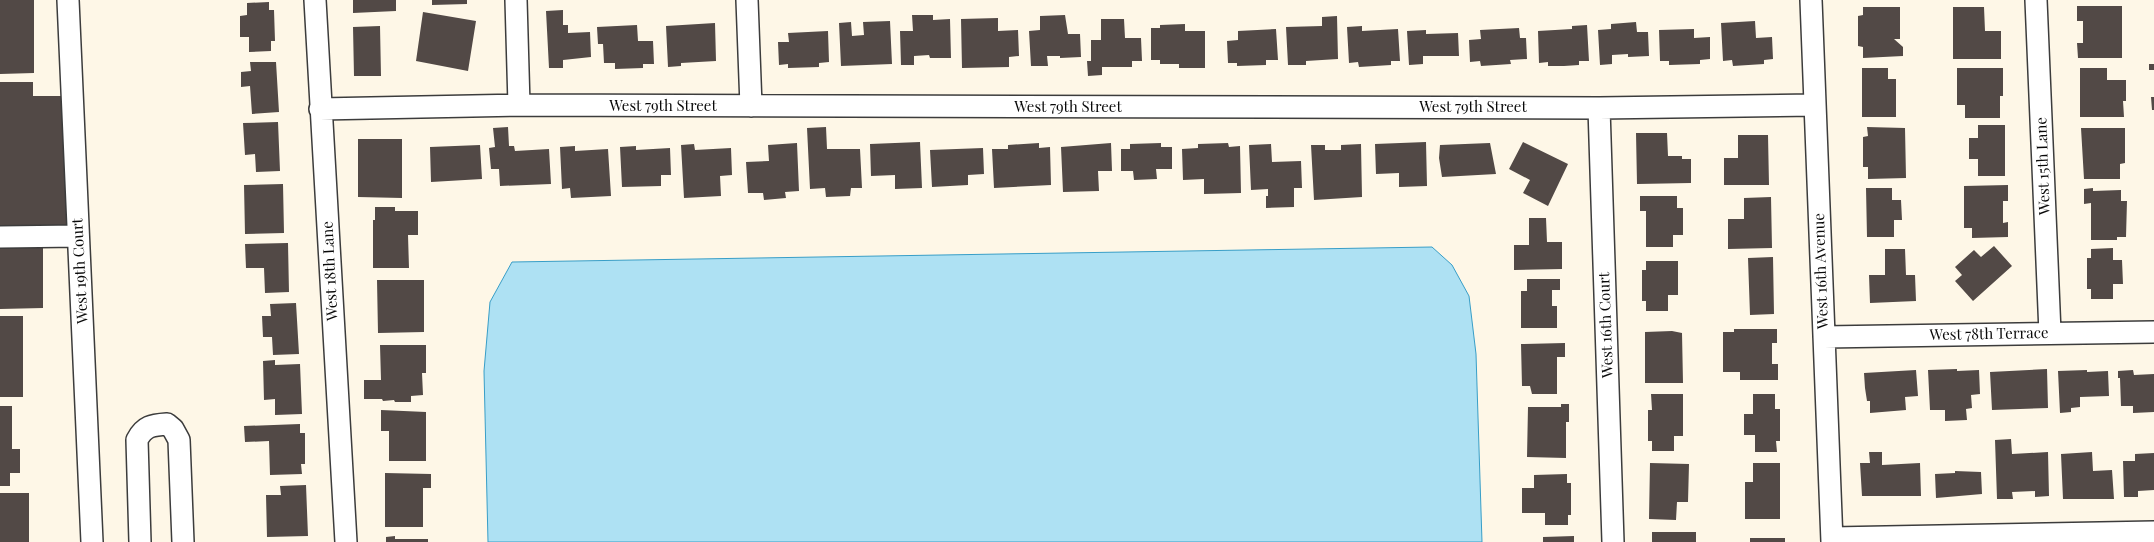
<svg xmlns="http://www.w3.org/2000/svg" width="2154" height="542" viewBox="0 0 2154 542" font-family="'Playfair Display',serif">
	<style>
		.water { fill: #aee1f3; stroke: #389ec7 }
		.building { fill: #524946 }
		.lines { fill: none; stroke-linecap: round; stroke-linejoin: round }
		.minor-casing { stroke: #3c3c3c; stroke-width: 24 }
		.minor { stroke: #fff; stroke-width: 21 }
		.labels { text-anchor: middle; stroke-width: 5; stroke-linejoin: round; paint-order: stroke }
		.street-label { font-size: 15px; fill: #090909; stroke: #fff }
	</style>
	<rect width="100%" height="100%" fill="#fef7e7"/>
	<path class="water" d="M1432 247 1452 265 1469 296 1476 354 1482 542H488L484 371 490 302 512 262Z"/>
	<path class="building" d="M0 0H34V73L0 74Z
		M353 0H396V11L353 13Z
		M432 0H467V4L432 5Z
		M269 2V10H274L275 41H271V51L249 52V37H240V16L247 15V3Z
		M2077 6H2122V58H2078L2077 43H2083V21H2077Z
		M1863 7H1900V39H1894L1903 47V56L1863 58V47L1858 46V16L1863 15Z
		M1953 7H1984L1985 31H2001V59H1953Z
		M563 10V25H568V33L590 32 591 57 563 60V68H549L546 11Z
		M423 12 476 21 468 71 416 61Z
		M912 15H933V20L950 19 951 58H930L929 55 914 56V65H901L900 31H913Z
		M1065 15 1068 34H1080L1081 57 1060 58V56H1047L1048 66H1031L1029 31 1040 30V16Z
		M1337 16 1338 59 1306 61V65H1288L1286 27 1322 26V17Z
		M998 18V31L1018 30 1019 56 1009 57V67L962 68 961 19Z
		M1101 19H1124L1125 38H1141L1142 61H1132V67H1102V75L1088 76 1087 61H1091V40H1101Z
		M890 21 892 64 841 66 839 23 851 22 852 36 864 35 863 22Z
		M1755 21 1756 38 1772 37 1773 59 1764 60V64L1733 66 1732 60 1723 61 1721 23Z
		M1636 22 1637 32H1648L1649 56 1628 57V54L1612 55V64L1600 65 1598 30 1611 29V24Z
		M715 23 716 61 681 63V66L668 67 666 26Z
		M1185 24V31H1205V68H1179V64H1160V60H1151V28H1160V25Z
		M637 25 638 41H653L654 64H643V68L615 69V63H604L603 44H598L597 27Z
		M1587 25 1589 61H1579V65L1564 66H1548V62L1539 63 1538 31 1572 29V26Z
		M380 26 381 76H354L353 27Z
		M1362 26V31L1398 29 1400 61H1391V65L1359 67 1358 62 1349 63 1347 27Z
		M1519 28 1520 38H1526L1527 59 1510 60 1511 64 1481 66 1480 61 1470 62 1469 40 1481 39 1480 30Z
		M1276 29 1278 60H1266V65L1237 66V63H1228L1227 41 1238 40V31Z
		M1694 29V38L1710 37V59L1700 60V64L1669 65V61H1660L1659 30Z
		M1426 30V34L1458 33 1459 56H1423V64L1409 65 1407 31Z
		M828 31 829 62 819 63V67L788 68V64L779 65 778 42H789L788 33Z
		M250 62H276L279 112 252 114 250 86 241 87V72L251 71Z
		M2149 64H2154V70H2149Z
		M1862 68H1888V79H1896V117H1862Z
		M1957 68H2003V96H2000V118H1965V105H1957Z
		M2080 68H2107V80H2126V101H2123L2124 117H2080Z
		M0 82H33V96H67L71 227H0Z
		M2151 97H2154V110H2152Z
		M278 122 280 171 256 172 255 154 245 155 243 123Z
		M1978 125H2005V176H1978V159H1969V138H1978Z
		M508 127 509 146H514L515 151 549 149 551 184 500 186 499 169H491L489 148 495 147 493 128Z
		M826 127 827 149H860L862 188H851L850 196 826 197 825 188 810 189 807 128Z
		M1867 127 1905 128 1906 178 1868 179V167H1863V137L1868 136Z
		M2081 128H2125V163L2120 164V179H2084Z
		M1636 133H1667L1668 156H1682V159H1691V183L1637 184Z
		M1738 135H1768L1769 185H1724V158H1738Z
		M358 139H402V198L358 197Z
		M920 142 922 188 895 189V175L871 176 870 144Z
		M1426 142 1427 186 1399 187V173L1376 174 1375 144Z
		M1523 142 1568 164 1548 206 1523 193 1530 180 1509 169Z
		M797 143 799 191 785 192 786 198 764 200 763 193H748L746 162 769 161 768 145Z
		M1039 143V148L1050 147 1051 185 994 188 992 149H1008V145Z
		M1111 143 1112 171H1098L1099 191 1063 192 1061 147Z
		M1161 143V147H1172V169H1156L1157 179 1134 180 1133 171H1121V149H1130V144Z
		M1228 143 1229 147 1240 146 1241 193 1204 194V179L1183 180 1182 149 1198 148V144Z
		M1490 143 1496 174 1442 177 1439 158 1440 145Z
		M694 144 695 150 731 148 732 175 720 176 721 196 684 198 681 145Z
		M1271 144 1272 162 1301 161 1302 188H1294V207L1266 208V196H1268V189L1251 190 1249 145Z
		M1361 144 1362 197 1314 200 1311 145H1325V150H1341V145Z
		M480 145 482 179 431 182 430 147Z
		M575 146V151L608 149 611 196 571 198 570 188 562 189 560 147Z
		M636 146V150L670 148 671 175H661V186L622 187 620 147Z
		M983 148 984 174 968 175V185L932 187 930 150Z
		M283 184 284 233 245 234 244 185Z
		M2008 185V201H2003V223L2008 222V237L1972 238V228H1964V186Z
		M1866 188H1892V200H1901L1902 220H1894V237H1867Z
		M2093 188V191L2121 190V201H2127L2126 237H2117V240H2091V203L2084 204V189Z
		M1640 196H1677V208H1683V235H1673V247H1646V211H1640Z
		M1771 197 1772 248 1728 249V219H1744V198Z
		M375 207H395V211H418V235H408L409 268H373V220H375Z
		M1529 218H1546L1547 242H1562V269L1514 270V245H1529Z
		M43 242V308L0 309V243Z
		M288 243 289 292 265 293 264 268H246L245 244Z
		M1994 246 2012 266 1973 301 1955 281 1962 275 1955 267 1974 250 1981 257Z
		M2113 248V260H2122L2123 284H2113V299H2091V289H2087V258H2091V249Z
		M1885 249H1905L1906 275H1915L1916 301 1870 303 1869 275H1885Z
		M1773 257 1774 314 1750 315 1748 258Z
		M1646 261H1678V295H1668V311H1646V301H1642V270H1646Z
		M1527 279H1560V290H1552V306H1557V328H1521V291H1527Z
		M377 280H424V332L378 333Z
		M296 303 299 354 273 355 272 337H263L262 316H271L270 304Z
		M0 316H23V397H0Z
		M1734 329H1777V343H1772V364H1778V380H1740V372H1723V332H1734Z
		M1672 331 1682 333 1683 383H1645V332Z
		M1565 343V357H1557V394H1532L1530 386H1522L1521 344Z
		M380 345H426V373H422L423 395 411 396V402H395L394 400 383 401 382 399H364V380H381Z
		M275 360V365L300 364 302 414 275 415V399L264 400 263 361Z
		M1957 369V371L1979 370 1980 394 1971 395 1972 408 1966 409 1967 420 1945 421V410H1930L1928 370Z
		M2047 369 2048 408 1992 410 1990 372Z
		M1916 370 1918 396 1905 397 1906 410 1870 413V401H1867L1865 388 1864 373Z
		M2087 370V372L2108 371 2109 396 2080 397V407L2071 408V412L2060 413 2058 371Z
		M2133 370 2134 375 2154 374V412L2133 413V406H2121L2120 378H2118V371Z
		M1651 394H1683V436H1674V451H1652V441H1648V410H1652Z
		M1753 394H1775V409H1780V441H1776L1777 452H1755V435H1744V414H1753Z
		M1561 404H1569V422H1566V458L1527 457 1528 407H1561Z
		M0 406H12V449H20V473H10V486H0Z
		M381 410 426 412V461H389V431H381Z
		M300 424V433H305V464H301L302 474 270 475 269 441 245 442 244 426Z
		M2011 439 2012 454 2048 452 2049 496 2035 497V491L2012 492 2013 499H1997L1995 440Z
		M1869 452H1882V465L1920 463 1921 496H1862L1860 463H1870Z
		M2092 452 2093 471 2112 470 2114 499H2063L2061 454Z
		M2154 453V490L2138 491V497H2124L2123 461H2135V454Z
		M1650 463 1689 464 1688 502H1677L1676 520 1649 519Z
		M1753 463H1780V519H1745V482H1753Z
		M1955 471 1981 472 1982 494 1936 498 1935 474 1955 473Z
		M385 473 431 474V488H423V527H385Z
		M1567 474V483H1571V515H1568V525H1545V513H1522V488H1534V475Z
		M306 485 308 536 267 537 266 495H281L280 486Z
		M0 493H29V542H0Z
		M1652 532H1696V542H1652Z
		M395 536V539H428V542H386V537Z
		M1574 536V542H1543V537Z
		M1750 538H1785V542H1750Z"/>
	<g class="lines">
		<defs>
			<path id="minor" d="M68 0 92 542
				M315 0 346 542
				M516 0 519 105
				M747 0 751 106
				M1811 0 1832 542
				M2036 0 2050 333
				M1599 108 1613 542
				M320 109 519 105 1599 108 1815 105
				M0 237 78 236
				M1824 337 2154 332
				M1832 538 2154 532
				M140 542 137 440C144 426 152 425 167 424L173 429 179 440 183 542"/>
		</defs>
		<use href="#minor" class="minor-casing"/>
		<use href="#minor" class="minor"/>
	</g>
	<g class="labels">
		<g class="street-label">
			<text x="663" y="111">West 79th Street</text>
			<text x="1068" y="112">West 79th Street</text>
			<text x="1473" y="112">West 79th Street</text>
			<text transform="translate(2043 166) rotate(-92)" y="5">West 15th Lane</text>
			<text transform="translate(80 271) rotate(-93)" y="5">West 19th Court</text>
			<text transform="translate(330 271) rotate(-93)" y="5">West 18th Lane</text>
			<text transform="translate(1821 271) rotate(-92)" y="5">West 16th Avenue</text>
			<text transform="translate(1606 325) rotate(-92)" y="5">West 16th Court</text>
			<text transform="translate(1989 334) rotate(-1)" y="5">West 78th Terrace</text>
		</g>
	</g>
</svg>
